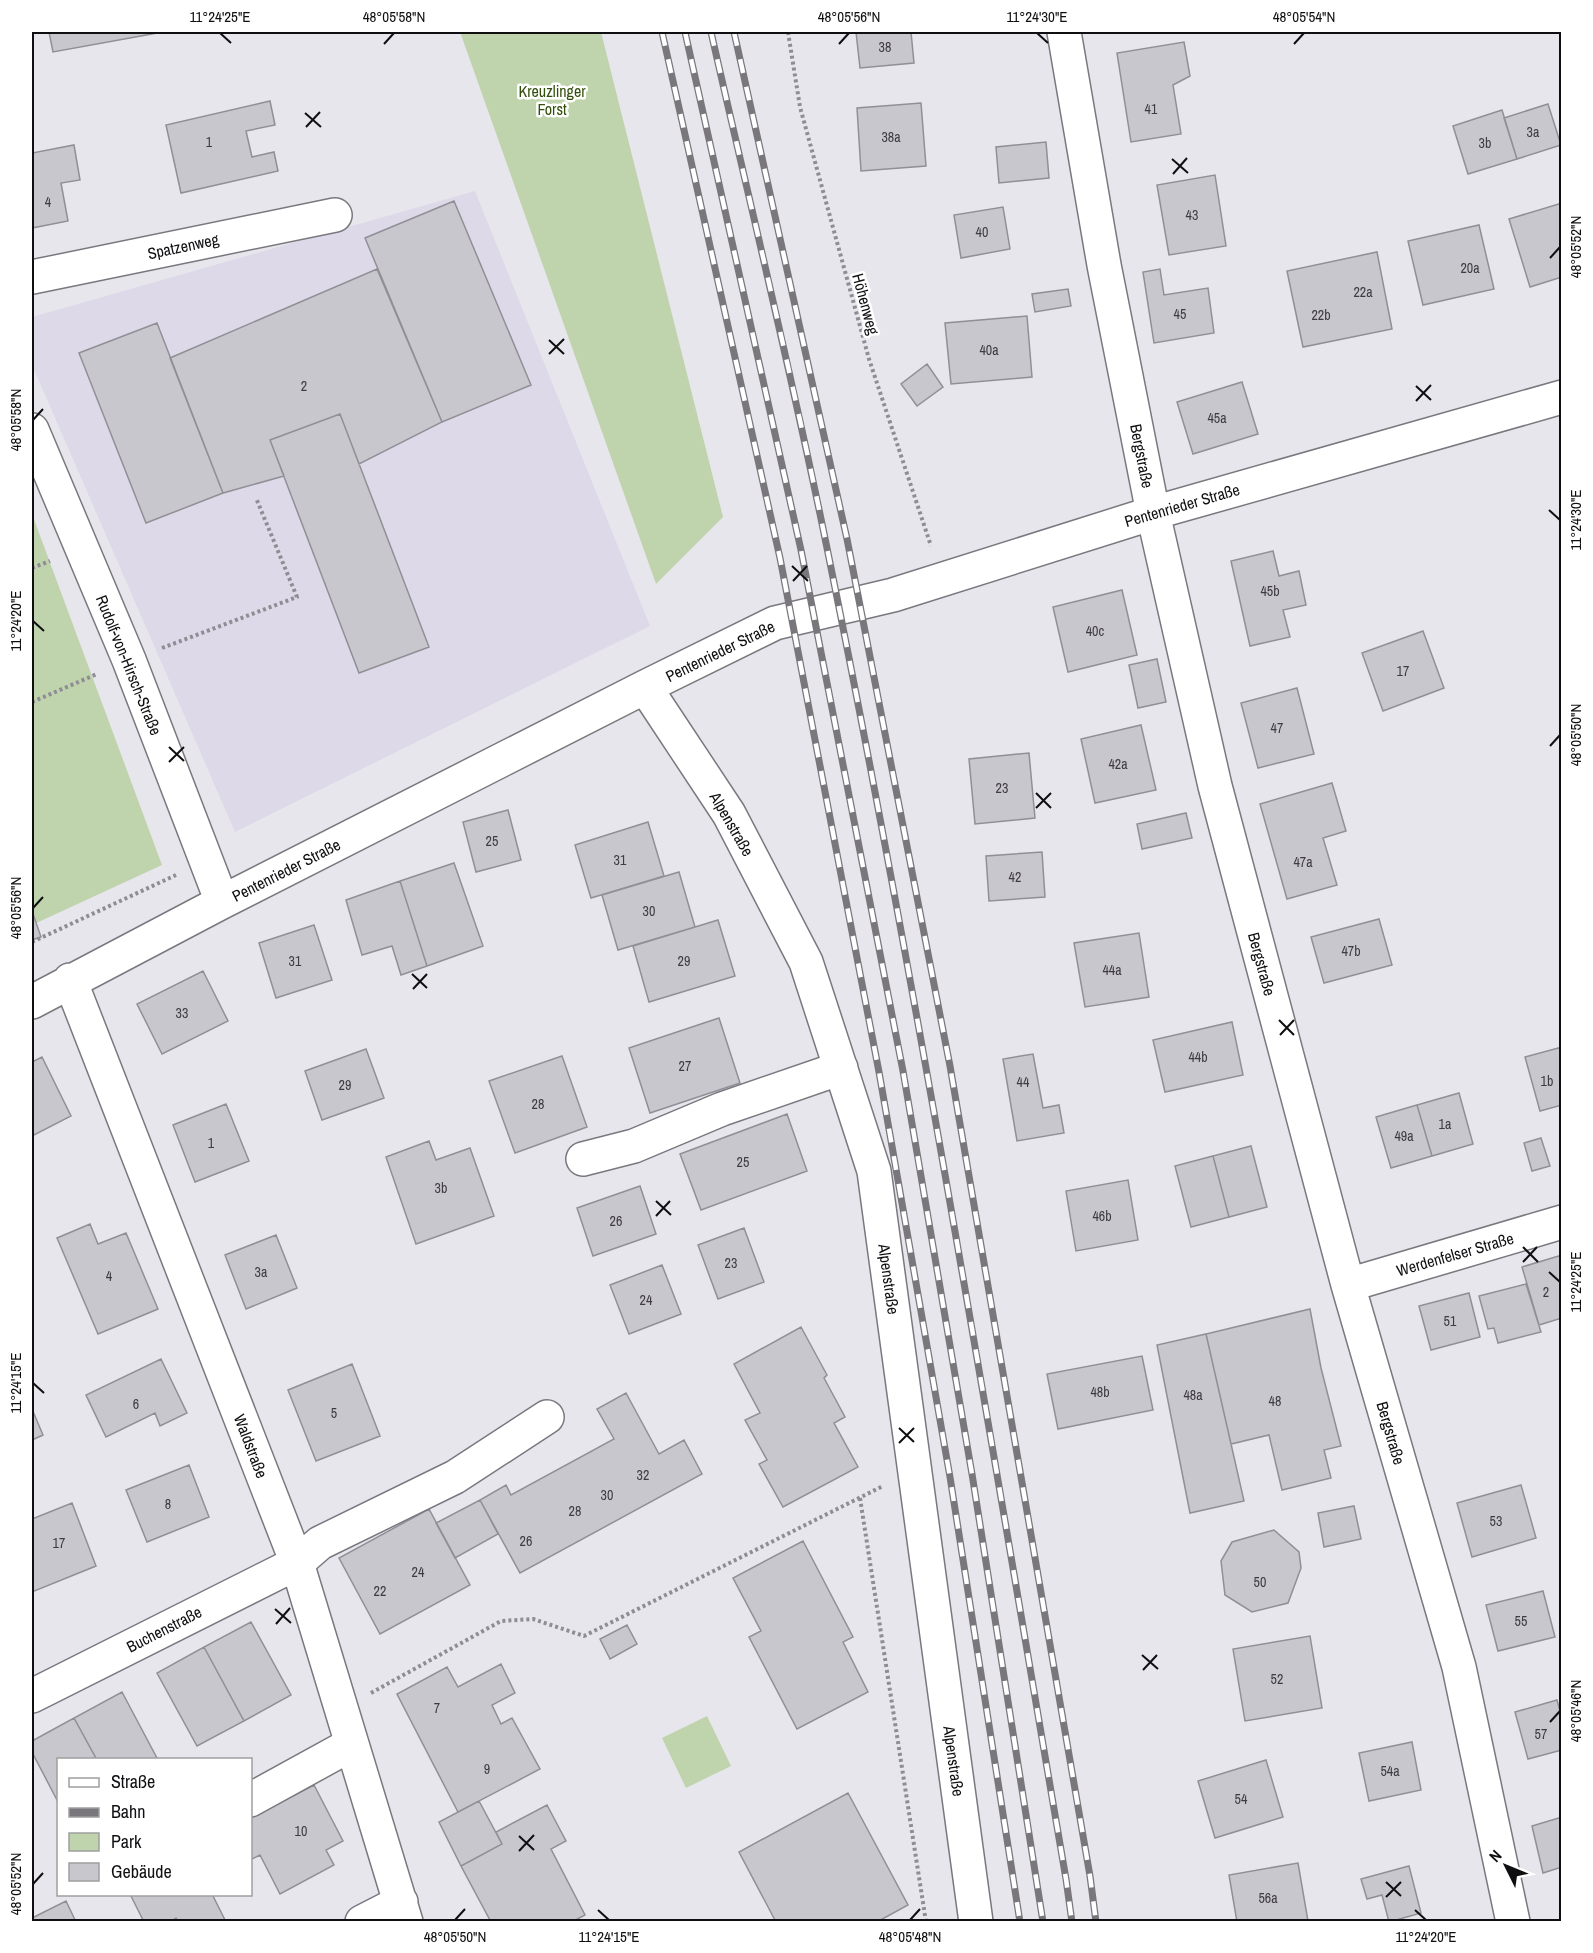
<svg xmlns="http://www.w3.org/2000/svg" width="1593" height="1953" viewBox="0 0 1593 1953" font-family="'Archivo Narrow',sans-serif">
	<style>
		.built { fill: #ddd9e8 }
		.green { fill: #bfd4ad }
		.building { fill: #c9c7ce; stroke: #918f96; stroke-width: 1.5 }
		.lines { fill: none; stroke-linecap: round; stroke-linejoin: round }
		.minor-casing { stroke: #7a787f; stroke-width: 36 }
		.path { stroke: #8f8d93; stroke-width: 4; stroke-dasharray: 3 3; stroke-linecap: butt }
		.minor { stroke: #fff; stroke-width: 33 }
		.rail-casing { stroke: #79777c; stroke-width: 7 }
		.rail { stroke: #fff; stroke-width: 4.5; stroke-dasharray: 14; stroke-linecap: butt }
		.ticks { fill: none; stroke: #0f0e11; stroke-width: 2 }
		.labels { text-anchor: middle; stroke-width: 5; stroke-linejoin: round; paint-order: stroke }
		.number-label { font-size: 14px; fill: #3e3c40 }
		.park-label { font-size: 16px; fill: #32500b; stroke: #fff }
		.street-label { font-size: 16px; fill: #0f0e11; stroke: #fff }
		.neatline { fill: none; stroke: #0f0e11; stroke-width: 2 }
		.ticks-label { font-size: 15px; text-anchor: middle; fill: #0f0e11 }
	</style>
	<rect width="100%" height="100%" fill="#e8e6ed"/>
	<path class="built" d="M475 191 650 626 235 832 32 365V317Z"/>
	<path class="green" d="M460 32H601L723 517 656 584Z
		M32 514 162 865 32 925Z
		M707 1716 731 1766 686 1788 662 1738Z"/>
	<path class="building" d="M49 32H163L53 52Z
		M856 32H911L914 63 860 68Z
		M1184 42 1190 76 1173 85 1181 134 1131 142 1117 53Z
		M270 101 275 125 246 131 252 157 274 152 278 171 181 193 166 125Z
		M921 103 926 166 861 171 857 108Z
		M1548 104 1561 145 1517 159 1504 118Z
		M1502 110 1517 159 1468 174 1453 126Z
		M1046 142 1049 178 999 183 996 147Z
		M74 145 80 180 61 183 68 221 32 228V153Z
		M1215 175 1226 246 1169 255 1157 185Z
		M454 201 531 385 442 422 365 238Z
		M1562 203V277L1530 287 1509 219Z
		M1003 207 1010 249 961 258 954 215Z
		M1479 225 1494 289 1423 305 1408 241Z
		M1377 252 1392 329 1303 347 1287 271Z
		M377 269 442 422 359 464 340 414 270 440 284 476 223 493 170 358Z
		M1160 269 1164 295 1208 288 1214 333 1154 343 1143 272Z
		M1068 289 1071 306 1035 312 1032 294Z
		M1027 316 1032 377 951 384 945 323Z
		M157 323 223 493 146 523 79 353Z
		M927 364 943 387 917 406 901 384Z
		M1242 382 1258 434 1193 454 1177 402Z
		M340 414 429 647 359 673 270 440Z
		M1273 551 1279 576 1299 571 1306 605 1283 610 1290 637 1250 646 1231 561Z
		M1122 590 1137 655 1068 672 1053 607Z
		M1423 631 1444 688 1383 711 1362 653Z
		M1157 659 1166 702 1138 708 1129 665Z
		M1297 688 1314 754 1258 768 1241 703Z
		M1141 725 1156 790 1095 803 1081 739Z
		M1029 753 1035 818 975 824 969 759Z
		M1332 783 1346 831 1323 838 1337 885 1287 899 1260 804Z
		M508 810 521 860 476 872 463 822Z
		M1186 813 1192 838 1142 849 1137 824Z
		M648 822 664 876 591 898 575 845Z
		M1042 852 1045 897 989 901 986 856Z
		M454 863 483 946 427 966 400 881Z
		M679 872 695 927 618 950 602 895Z
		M400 881 427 966 401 975 392 946 362 955 346 900Z
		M32 911 41 937 32 940Z
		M1379 919 1392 965 1324 983 1311 937Z
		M718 920 735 976 649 1002 633 946Z
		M314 925 332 980 276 998 259 943Z
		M1139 933 1149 997 1085 1007 1074 943Z
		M203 971 228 1021 162 1054 137 1004Z
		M719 1018 740 1083 650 1113 629 1048Z
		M1232 1022 1243 1075 1165 1092 1153 1040Z
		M1562 1047V1105L1540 1111 1525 1057Z
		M366 1049 384 1098 322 1120 305 1071Z
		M1033 1054 1043 1108 1059 1105 1064 1133 1017 1141 1003 1059Z
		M562 1056 587 1127 515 1153 489 1081Z
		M42 1057 71 1116 34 1135 32 1130V1062Z
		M1459 1093 1473 1144 1432 1156 1417 1105Z
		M226 1104 249 1161 195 1182 173 1125Z
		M1417 1105 1432 1156 1391 1168 1376 1117Z
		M787 1114 807 1171 701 1210 680 1154Z
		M1541 1138 1550 1166 1532 1171 1524 1143Z
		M429 1141 436 1160 470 1148 494 1216 416 1244 386 1157Z
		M1251 1146 1267 1207 1229 1217 1213 1156Z
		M1213 1156 1229 1217 1191 1227 1175 1166Z
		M1128 1180 1138 1240 1076 1251 1066 1191Z
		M640 1186 656 1234 593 1256 577 1208Z
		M90 1224 98 1244 126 1233 158 1309 98 1334 57 1238Z
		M744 1228 764 1282 718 1299 698 1245Z
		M276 1235 297 1288 246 1309 225 1255Z
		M1562 1255V1318L1539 1325 1522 1267Z
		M662 1265 681 1314 629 1334 610 1285Z
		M1526 1284 1541 1332 1498 1343 1494 1328 1488 1329 1479 1296Z
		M1469 1293 1480 1337 1431 1350 1419 1306Z
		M1310 1309 1321 1368 1341 1446 1324 1450 1331 1478 1282 1490 1269 1435 1231 1444 1206 1334Z
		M801 1327 827 1375 824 1378 845 1417 834 1423 858 1467 783 1507 759 1464 767 1460 745 1420 760 1413 734 1364Z
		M1206 1334 1244 1501 1190 1513 1157 1345Z
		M1142 1356 1153 1410 1058 1429 1047 1374Z
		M161 1359 187 1413 160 1426 155 1413 106 1437 86 1395Z
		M352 1364 380 1436 316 1461 288 1390Z
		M626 1393 659 1454 684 1440 702 1474 520 1573 480 1500 506 1485 511 1495 614 1439 597 1409Z
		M32 1409 43 1435 32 1440Z
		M189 1465 209 1517 147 1542 126 1490Z
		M1521 1485 1536 1538 1472 1557 1457 1503Z
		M480 1500 498 1534 455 1558 436 1523Z
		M72 1503 96 1566 32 1592V1519Z
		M1354 1506 1361 1539 1324 1547 1318 1513Z
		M429 1509 470 1585 380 1634 339 1558Z
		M1274 1530 1299 1552 1301 1568 1288 1603 1252 1612 1225 1595 1221 1561 1232 1542Z
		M803 1541 853 1637 843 1642 868 1692 797 1729 749 1637 761 1631 733 1578Z
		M1543 1591 1555 1637 1498 1651 1486 1605Z
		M251 1622 291 1695 244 1721 204 1647Z
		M627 1625 637 1644 610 1659 600 1639Z
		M1310 1636 1322 1708 1245 1721 1233 1649Z
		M204 1647 244 1721 197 1746 157 1673Z
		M501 1664 515 1693 492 1705 501 1724 512 1718 540 1769 458 1812 397 1694 447 1667 458 1687Z
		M122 1692 158 1760H97L74 1718Z
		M1557 1700 1562 1718V1750L1528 1759 1515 1712Z
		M74 1718 97 1760H58V1802L32 1752V1741Z
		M1412 1742 1421 1790 1369 1801 1359 1753Z
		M1266 1760 1283 1817 1215 1838 1198 1781Z
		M314 1785 343 1841 326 1850 334 1865 280 1894 260 1855 250 1860V1818Z
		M848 1793 908 1905 877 1922H776L739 1852Z
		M479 1801 502 1844 461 1866 439 1822Z
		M547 1805 566 1841 551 1849 585 1915 572 1922H491L461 1866 502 1844 496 1832Z
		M1562 1817V1867L1543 1873 1532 1826Z
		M1298 1863 1308 1921 1237 1922 1229 1875Z
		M1409 1866 1421 1913 1389 1922 1382 1895 1367 1899 1361 1879Z
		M130 1894H212L226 1922H178L176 1918 170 1922H144Z
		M66 1901 76 1922H32V1918Z"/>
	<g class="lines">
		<defs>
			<path id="minor" d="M1064 32 1104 265 1153 513 1215 786 1348 1285 1459 1667 1513 1922
				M32 277 335 215
				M32 430 129 660 222 902
				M645 687 729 814 806 962 874 1171 976 1922
				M70 980 297 1563 406 1922
				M32 1002 222 902 645 687 775 623 893 595 1153 513 1562 397
				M583 1159 634 1146 722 1109 841 1068
				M1348 1285 1562 1222
				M32 1696 297 1563 320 1543 455 1477 547 1417
				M250 1800 352 1744
				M362 1922 401 1902"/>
		</defs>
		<use href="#minor" class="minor-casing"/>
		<path class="path" d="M788 32 800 107 869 359 931 546
			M32 568 50 561
			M162 648 297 597 256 498
			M32 702 97 674
			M32 942 176 875
			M860 1498 926 1922
			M371 1693 501 1621 533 1619 584 1636 883 1486"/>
		<use href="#minor" class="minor"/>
		<defs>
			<path id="rail" d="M662 32 780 558 879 1072 950 1477 1020 1922
				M685 32 801 550 903 1071 972 1474 1043 1922
				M711 32C750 204 792 375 827 548 917 990 990 1435 1066 1879L1072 1922
				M734 32 847 539 950 1066 1090 1876 1096 1922"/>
		</defs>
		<use href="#rail" class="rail-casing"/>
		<use href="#rail" class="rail"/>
	</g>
	<path class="ticks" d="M220 33 231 43M1037 33 1048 43M384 44 394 33M839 44 849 33M1294 44 1304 33M305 113 321 127M306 127 320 112M1172 159 1188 173M1173 174 1187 158M1550 258 1560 247M549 340 564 354M549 354 564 339M1416 386 1431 400M1416 401 1431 385M33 420 43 409M1549 510 1560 520M792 566 808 581M793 581 807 566M33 621 44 631M1550 746 1560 735M169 747 184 761M169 762 184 747M1036 793 1051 808M1036 808 1051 793M33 908 43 897M412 974 427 988M413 989 427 974M1279 1020 1294 1035M1280 1035 1294 1020M656 1201 671 1215M656 1216 670 1201M1523 1247 1538 1262M1523 1262 1537 1247M1549 1272 1560 1282M33 1383 44 1393M899 1428 914 1442M899 1443 914 1428M275 1609 291 1623M276 1624 290 1608M1142 1655 1158 1669M1143 1670 1157 1655M1550 1722 1560 1711M519 1836 534 1850M519 1851 534 1835M1386 1882 1401 1896M33 1884 43 1873M1386 1897 1401 1882M598 1910 609 1920M1415 1910 1426 1920M455 1920 465 1909M910 1920 920 1909"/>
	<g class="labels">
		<g class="number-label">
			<text x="885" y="52">38</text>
			<text x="1151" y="114">41</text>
			<text x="1533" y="137">3a</text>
			<text x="891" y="142">38a</text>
			<text x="209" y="147">1</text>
			<text x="1485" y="148">3b</text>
			<text x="48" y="207">4</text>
			<text x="1192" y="220">43</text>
			<text x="982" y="237">40</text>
			<text x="1470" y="273">20a</text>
			<text x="1363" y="297">22a</text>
			<text x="1180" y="319">45</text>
			<text x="1321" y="320">22b</text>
			<text x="989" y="355">40a</text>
			<text x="304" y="391">2</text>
			<text x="1217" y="423">45a</text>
			<text x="1270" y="596">45b</text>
			<text x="1095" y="636">40c</text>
			<text x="1403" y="676">17</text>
			<text x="1277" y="733">47</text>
			<text x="1118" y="769">42a</text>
			<text x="1002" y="793">23</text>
			<text x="492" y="846">25</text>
			<text x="620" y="865">31</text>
			<text x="1303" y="867">47a</text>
			<text x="1015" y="882">42</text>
			<text x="649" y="916">30</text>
			<text x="1351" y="956">47b</text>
			<text x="295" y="966">31</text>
			<text x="684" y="966">29</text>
			<text x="1112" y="975">44a</text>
			<text x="182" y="1018">33</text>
			<text x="1198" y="1062">44b</text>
			<text x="685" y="1071">27</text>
			<text x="1547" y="1086">1b</text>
			<text x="1023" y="1087">44</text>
			<text x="345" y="1090">29</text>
			<text x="538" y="1109">28</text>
			<text x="1445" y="1129">1a</text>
			<text x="1404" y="1141">49a</text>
			<text x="211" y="1148">1</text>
			<text x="743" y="1167">25</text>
			<text x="441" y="1193">3b</text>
			<text x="1102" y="1221">46b</text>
			<text x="616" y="1226">26</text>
			<text x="731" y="1268">23</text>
			<text x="261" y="1277">3a</text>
			<text x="109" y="1281">4</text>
			<text x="1546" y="1297">2</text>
			<text x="646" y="1305">24</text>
			<text x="1450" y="1326">51</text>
			<text x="1100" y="1397">48b</text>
			<text x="1193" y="1400">48a</text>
			<text x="1275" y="1406">48</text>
			<text x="136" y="1409">6</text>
			<text x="334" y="1418">5</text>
			<text x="643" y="1480">32</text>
			<text x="607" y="1500">30</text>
			<text x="168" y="1509">8</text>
			<text x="575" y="1516">28</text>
			<text x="1496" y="1526">53</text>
			<text x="526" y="1546">26</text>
			<text x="59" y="1548">17</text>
			<text x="418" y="1577">24</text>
			<text x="1260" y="1587">50</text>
			<text x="380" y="1596">22</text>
			<text x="1521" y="1626">55</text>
			<text x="1277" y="1684">52</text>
			<text x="437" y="1713">7</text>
			<text x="1541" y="1739">57</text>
			<text x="487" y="1774">9</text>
			<text x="1390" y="1776">54a</text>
			<text x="1241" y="1804">54</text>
			<text x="301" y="1836">10</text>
			<text x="1268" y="1903">56a</text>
		</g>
		<g class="park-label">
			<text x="552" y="97">Kreuzlinger<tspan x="552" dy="18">Forst</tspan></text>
		</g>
		<g class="street-label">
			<text transform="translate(183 246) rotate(-12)" y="6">Spatzenweg</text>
			<text transform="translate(866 304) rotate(75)" y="6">Höhenweg</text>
			<text transform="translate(1142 456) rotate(79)" y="6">Bergstraße</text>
			<text transform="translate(1182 505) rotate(-16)" y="6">Pentenrieder Straße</text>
			<text transform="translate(720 651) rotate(-26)" y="6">Pentenrieder Straße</text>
			<text transform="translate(129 665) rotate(68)" y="6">Rudolf-von-Hirsch-Straße</text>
			<text transform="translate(732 824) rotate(60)" y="6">Alpenstraße</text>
			<text transform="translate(286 870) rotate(-27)" y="6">Pentenrieder Straße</text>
			<text transform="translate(1262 964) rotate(75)" y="6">Bergstraße</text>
			<text transform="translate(1455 1254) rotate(-16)" y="6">Werdenfelser Straße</text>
			<text transform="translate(889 1279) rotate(82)" y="6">Alpenstraße</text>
			<text transform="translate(1391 1433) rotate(74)" y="6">Bergstraße</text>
			<text transform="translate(251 1446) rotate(69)" y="6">Waldstraße</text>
			<text transform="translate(164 1629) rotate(-27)" y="6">Buchenstraße</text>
			<text transform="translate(954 1761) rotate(82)" y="6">Alpenstraße</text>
		</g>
	</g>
	<rect width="1593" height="1953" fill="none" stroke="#ffffff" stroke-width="66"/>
	<rect x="57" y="1758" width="195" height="138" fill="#ffffff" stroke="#9f9fa0" stroke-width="1.5"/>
	<rect x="69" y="1778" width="30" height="9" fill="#ffffff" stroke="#9f9fa0" stroke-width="1.5"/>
	<text x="111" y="1788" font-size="18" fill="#0f0e11">Straße</text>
	<rect x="69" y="1808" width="30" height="9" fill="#79777c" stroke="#9f9fa0" stroke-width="1.5"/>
	<text x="111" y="1818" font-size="18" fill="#0f0e11">Bahn</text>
	<rect x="69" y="1833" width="30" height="18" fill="#bfd4ad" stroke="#9f9fa0" stroke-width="1.5"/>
	<text x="111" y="1848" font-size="18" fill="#0f0e11">Park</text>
	<rect x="69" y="1863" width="30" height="18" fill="#c9c7ce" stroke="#9f9fa0" stroke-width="1.5"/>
	<text x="111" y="1878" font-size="18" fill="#0f0e11">Gebäude</text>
	<g transform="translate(1506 1866) rotate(313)" stroke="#ffffff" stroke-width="4.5" paint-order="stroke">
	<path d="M0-4.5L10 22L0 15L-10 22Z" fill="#0f0e11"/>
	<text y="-9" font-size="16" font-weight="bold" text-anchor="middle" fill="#0f0e11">N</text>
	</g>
	<rect x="33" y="33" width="1527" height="1887" class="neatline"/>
	<g class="ticks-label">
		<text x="220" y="22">11°24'25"E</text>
		<text x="394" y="22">48°05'58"N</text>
		<text x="849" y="22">48°05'56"N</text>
		<text x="1037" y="22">11°24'30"E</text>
		<text x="1304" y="22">48°05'54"N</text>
		<text transform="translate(1576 247) rotate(-90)" y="5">48°05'52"N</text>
		<text transform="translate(16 420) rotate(-90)" y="5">48°05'58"N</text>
		<text transform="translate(1576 520) rotate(-90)" y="5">11°24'30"E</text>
		<text transform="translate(16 621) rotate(-90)" y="5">11°24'20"E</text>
		<text transform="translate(1576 735) rotate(-90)" y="5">48°05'50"N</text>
		<text transform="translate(16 908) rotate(-90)" y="5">48°05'56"N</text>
		<text transform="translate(1576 1282) rotate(-90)" y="5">11°24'25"E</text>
		<text transform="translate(16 1383) rotate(-90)" y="5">11°24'15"E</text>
		<text transform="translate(1576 1711) rotate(-90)" y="5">48°05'46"N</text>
		<text transform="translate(16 1884) rotate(-90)" y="5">48°05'52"N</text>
		<text x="455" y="1942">48°05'50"N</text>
		<text x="609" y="1942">11°24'15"E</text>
		<text x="910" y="1942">48°05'48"N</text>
		<text x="1426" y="1942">11°24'20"E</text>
	</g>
</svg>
